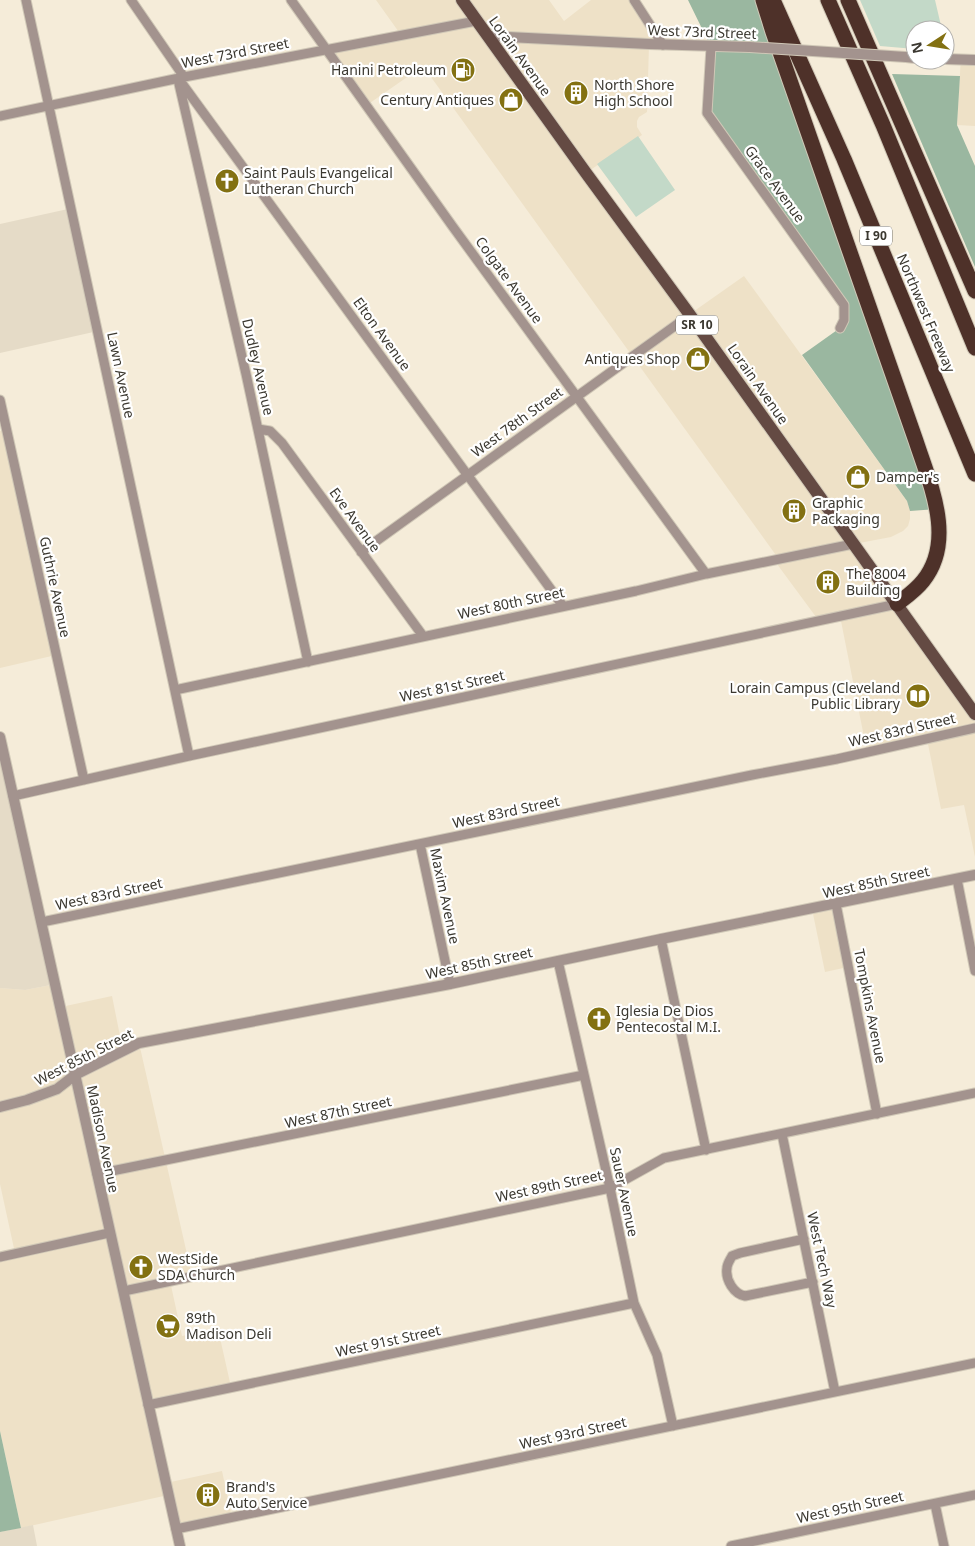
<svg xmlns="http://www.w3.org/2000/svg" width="975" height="1546" viewBox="0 0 975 1546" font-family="'Noto Sans',sans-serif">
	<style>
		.built { fill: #eee1c7 }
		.industrial { fill: #e5dbc7 }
		.green { fill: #c3d9c8 }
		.forest { fill: #9ab7a0 }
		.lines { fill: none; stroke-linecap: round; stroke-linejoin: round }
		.minor-casing { stroke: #d0c8b7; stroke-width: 11 }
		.tertiary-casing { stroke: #d0c8b7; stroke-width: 12 }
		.primary-casing { stroke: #d0c8b7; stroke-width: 14 }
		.motorway-casing { stroke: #d0c8b7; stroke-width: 17 }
		.minor { stroke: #a3938e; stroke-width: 9 }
		.tertiary { stroke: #a3938e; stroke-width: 10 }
		.primary { stroke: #644a43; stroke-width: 12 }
		.motorway { stroke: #4e3129; stroke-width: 15 }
		.tertiary-bridge-casing { stroke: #d0c8b7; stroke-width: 12; stroke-linecap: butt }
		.tertiary-bridge { stroke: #a3938e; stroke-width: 10 }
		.labels { text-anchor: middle; stroke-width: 4.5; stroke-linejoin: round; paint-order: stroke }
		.shield { fill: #fff; stroke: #76746e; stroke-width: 1 }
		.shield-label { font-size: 12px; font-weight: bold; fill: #3b3830 }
		.street-label { font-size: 14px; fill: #3b3830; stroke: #fff }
		.poi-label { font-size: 14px; fill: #3b3830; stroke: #fff; text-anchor: start }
	</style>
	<rect width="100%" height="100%" fill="#f5ecd9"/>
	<path class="built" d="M376 0H549L564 21 591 0H634L663 45H649L647 112 639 117 637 121V127L642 135 586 173 690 314 744 276 907 501 910 511V519L908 526 903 531 891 537 854 544 975 714V857L964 805 941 809 927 739 867 752 840 616 819 621 774 560 778 558 423 66 367 105 326 49 401 35Z
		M961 56H975V126L957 125Z
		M6 429 56 655 0 668V431Z
		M836 904 848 967 825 972 812 909Z
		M56 984 61 1007 112 996 123 1051 139 1043 192 1276 170 1281 182 1336 218 1329 231 1387 148 1405 166 1483 222 1471 232 1518 176 1529 168 1495 21 1528 0 1431V1257L15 1253 0 1184V988L25 990Z"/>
	<path class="industrial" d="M68 209 98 331 0 353V224Z
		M0 737 56 984 25 990 0 988Z
		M33 1525 37 1546H0V1532Z"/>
	<path class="green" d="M860 0H935L942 30H915V49L880 46Z
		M638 136 675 190 636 217 597 164Z"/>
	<path class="forest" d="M688 0H763L937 509 910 511 907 501 802 355 840 328 844 305 707 113 711 47Z
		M892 74 960 76 957 125 975 166V267Z
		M0 1431 21 1528 0 1532Z"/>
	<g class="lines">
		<defs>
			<path id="minor" d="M26 0 189 756
				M131 0 184 77
				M291 0 453 227 706 574
				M634 0 663 45
				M711 47 707 113 844 305V320L840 328
				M178 78 563 606
				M179 84 246 374 308 662
				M0 116 184 77 476 21
				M0 400 84 780
				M258 429 270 431 282 443 423 636
				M361 552 690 315
				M175 690 636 591 706 574 853 544
				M13 796 189 756 897 604
				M420 844 450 984
				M957 879 975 971
				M836 904 877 1114
				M42 922 752 775 837 759 975 728
				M661 939 706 1150
				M558 961 610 1188 634 1303 657 1355 673 1426
				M782 1134 835 1392
				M97 1174 584 1075
				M804 1239 740 1253 732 1256C730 1260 727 1264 727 1268 725 1280 734 1294 745 1296L813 1282
				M0 1257 109 1233
				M124 1291 610 1188 664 1158 975 1093
				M148 1405 634 1303
				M935 1504 944 1546
				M176 1529 975 1363
				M731 1546 975 1495"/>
			<path id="tertiary" d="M488 36 649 44 750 47
				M906 57 915 58
				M945 59 975 60
				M0 737 180 1546
				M0 1107 27 1100 57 1089 75 1075 139 1043 450 984 661 939 975 875"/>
			<path id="primary" d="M462 0 586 173 690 315 975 714"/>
			<path id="motorway" d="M763 0 773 32 916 441C930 484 956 540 923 581 916 590 906 597 897 604
				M773 0 844 159 975 474
				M828 0 883 125 975 348
				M848 0 975 291"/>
		</defs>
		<use href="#minor" class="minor-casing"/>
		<use href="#tertiary" class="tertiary-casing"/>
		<use href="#primary" class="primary-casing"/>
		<use href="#motorway" class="motorway-casing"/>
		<use href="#minor" class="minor"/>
		<use href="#tertiary" class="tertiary"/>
		<use href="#primary" class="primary"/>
		<use href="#motorway" class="motorway"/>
		<defs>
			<path id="tertiary-bridge" d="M750 47 906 57"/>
		</defs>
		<use href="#tertiary-bridge" class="tertiary-bridge-casing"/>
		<use href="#tertiary-bridge" class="tertiary-bridge"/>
	</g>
	<defs>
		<symbol id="fuel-disc" viewBox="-11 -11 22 22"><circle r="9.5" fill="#837112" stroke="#fff"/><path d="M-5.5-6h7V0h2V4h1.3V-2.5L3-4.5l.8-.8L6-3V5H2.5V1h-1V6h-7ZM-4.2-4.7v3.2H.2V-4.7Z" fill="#fff"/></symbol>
		<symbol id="building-disc" viewBox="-11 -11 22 22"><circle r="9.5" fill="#837112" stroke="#fff"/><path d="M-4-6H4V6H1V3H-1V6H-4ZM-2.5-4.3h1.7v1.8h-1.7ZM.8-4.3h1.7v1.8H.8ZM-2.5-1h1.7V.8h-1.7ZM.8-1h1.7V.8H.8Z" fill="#fff"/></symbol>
		<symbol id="shop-disc" viewBox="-11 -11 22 22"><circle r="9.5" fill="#837112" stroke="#fff"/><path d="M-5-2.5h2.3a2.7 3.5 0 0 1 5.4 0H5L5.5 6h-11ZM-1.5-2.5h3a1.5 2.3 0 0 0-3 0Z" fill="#fff"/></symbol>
		<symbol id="church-disc" viewBox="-11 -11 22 22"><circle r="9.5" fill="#837112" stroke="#fff"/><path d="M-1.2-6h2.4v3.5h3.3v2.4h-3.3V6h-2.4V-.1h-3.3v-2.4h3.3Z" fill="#fff"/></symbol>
		<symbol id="library-disc" viewBox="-11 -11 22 22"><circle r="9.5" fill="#837112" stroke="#fff"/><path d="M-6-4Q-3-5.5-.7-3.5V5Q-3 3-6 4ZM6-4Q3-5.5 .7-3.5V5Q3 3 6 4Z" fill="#fff"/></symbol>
		<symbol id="supermarket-disc" viewBox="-11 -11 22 22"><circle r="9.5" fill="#837112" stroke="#fff"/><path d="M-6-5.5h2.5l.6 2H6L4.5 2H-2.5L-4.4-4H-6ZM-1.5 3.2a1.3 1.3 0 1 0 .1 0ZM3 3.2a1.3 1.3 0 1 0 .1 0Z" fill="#fff"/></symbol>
	</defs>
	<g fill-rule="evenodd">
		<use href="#fuel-disc" x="449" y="56" width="28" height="28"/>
		<use href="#building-disc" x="562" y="79" width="28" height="28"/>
		<use href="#shop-disc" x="497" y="86" width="28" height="28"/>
		<use href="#church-disc" x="213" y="167" width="28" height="28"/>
		<use href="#shop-disc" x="684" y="345" width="28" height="28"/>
		<use href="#shop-disc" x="844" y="463" width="28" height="28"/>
		<use href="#building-disc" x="780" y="497" width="28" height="28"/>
		<use href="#building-disc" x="814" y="568" width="28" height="28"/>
		<use href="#library-disc" x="904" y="682" width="28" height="28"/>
		<use href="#church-disc" x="585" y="1005" width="28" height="28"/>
		<use href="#church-disc" x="127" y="1253" width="28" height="28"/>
		<use href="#supermarket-disc" x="154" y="1312" width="28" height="28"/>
		<use href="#building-disc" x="194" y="1481" width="28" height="28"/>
	</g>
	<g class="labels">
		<g class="shield">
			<rect x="860" y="226.5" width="32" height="19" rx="4"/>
			<rect x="676" y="315.5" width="42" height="19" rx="4"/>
		</g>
		<g class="shield-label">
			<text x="876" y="240">I 90</text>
			<text x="697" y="329">SR 10</text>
		</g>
		<g class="street-label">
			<text transform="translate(702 32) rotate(2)" y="5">West 73rd Street</text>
			<text transform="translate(235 53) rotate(-11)" y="5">West 73rd Street</text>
			<text transform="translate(520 56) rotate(54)" y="5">Lorain Avenue</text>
			<text transform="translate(775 184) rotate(54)" y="5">Grace Avenue</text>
			<text transform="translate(509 280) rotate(54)" y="5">Colgate Avenue</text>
			<text transform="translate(926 313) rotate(67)" y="5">Northwest Freeway</text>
			<text transform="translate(382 334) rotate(54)" y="5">Elton Avenue</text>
			<text transform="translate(258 367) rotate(77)" y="5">Dudley Avenue</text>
			<text transform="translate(121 375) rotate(78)" y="5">Lawn Avenue</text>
			<text transform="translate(758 384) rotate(55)" y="5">Lorain Avenue</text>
			<text transform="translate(517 422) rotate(-36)" y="5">West 78th Street</text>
			<text transform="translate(355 520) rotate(54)" y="5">Eve Avenue</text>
			<text transform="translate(55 587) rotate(78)" y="5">Guthrie Avenue</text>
			<text transform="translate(511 603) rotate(-12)" y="5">West 80th Street</text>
			<text transform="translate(452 686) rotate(-12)" y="5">West 81st Street</text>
			<text transform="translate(902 730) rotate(-13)" y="5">West 83rd Street</text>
			<text transform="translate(506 812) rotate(-12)" y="5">West 83rd Street</text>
			<text transform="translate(876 882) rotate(-12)" y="5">West 85th Street</text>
			<text transform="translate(109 894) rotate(-12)" y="5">West 83rd Street</text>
			<text transform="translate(445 896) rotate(78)" y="5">Maxim Avenue</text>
			<text transform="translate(479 963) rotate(-12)" y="5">West 85th Street</text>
			<text transform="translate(870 1006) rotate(79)" y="5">Tompkins Avenue</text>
			<text transform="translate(84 1057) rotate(-27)" y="5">West 85th Street</text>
			<text transform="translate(338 1112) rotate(-12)" y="5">West 87th Street</text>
			<text transform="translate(103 1139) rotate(78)" y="5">Madison Avenue</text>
			<text transform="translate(549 1186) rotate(-12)" y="5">West 89th Street</text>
			<text transform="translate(624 1192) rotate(78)" y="5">Sauer Avenue</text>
			<text transform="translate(822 1260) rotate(78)" y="5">West Tech Way</text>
			<text transform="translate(388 1341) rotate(-12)" y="5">West 91st Street</text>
			<text transform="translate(573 1433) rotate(-12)" y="5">West 93rd Street</text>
			<text transform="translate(850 1507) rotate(-12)" y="5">West 95th Street</text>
		</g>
		<g class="poi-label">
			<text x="446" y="75" text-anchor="end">Hanini Petroleum</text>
			<text x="594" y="90">North Shore<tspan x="594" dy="16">High School</tspan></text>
			<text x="494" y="105" text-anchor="end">Century Antiques</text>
			<text x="244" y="178">Saint Pauls Evangelical<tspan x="244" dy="16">Lutheran Church</tspan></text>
			<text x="680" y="364" text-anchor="end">Antiques Shop</text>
			<text x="876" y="482">Damper's</text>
			<text x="812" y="508">Graphic<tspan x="812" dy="16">Packaging</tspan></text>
			<text x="846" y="579">The 8004<tspan x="846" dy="16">Building</tspan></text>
			<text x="900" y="693" text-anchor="end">Lorain Campus (Cleveland<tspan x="900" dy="16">Public Library</tspan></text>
			<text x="616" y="1016">Iglesia De Dios<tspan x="616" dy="16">Pentecostal M.I.</tspan></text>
			<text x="158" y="1264">WestSide<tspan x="158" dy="16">SDA Church</tspan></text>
			<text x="186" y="1323">89th<tspan x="186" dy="16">Madison Deli</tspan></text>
			<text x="226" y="1492">Brand's<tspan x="226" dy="16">Auto Service</tspan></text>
		</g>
	</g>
	<g transform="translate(930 45) rotate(258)"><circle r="24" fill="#ffffff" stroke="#b1afac"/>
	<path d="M0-4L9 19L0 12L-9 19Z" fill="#837112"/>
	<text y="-8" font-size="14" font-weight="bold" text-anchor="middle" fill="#3b3830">N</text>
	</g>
</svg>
